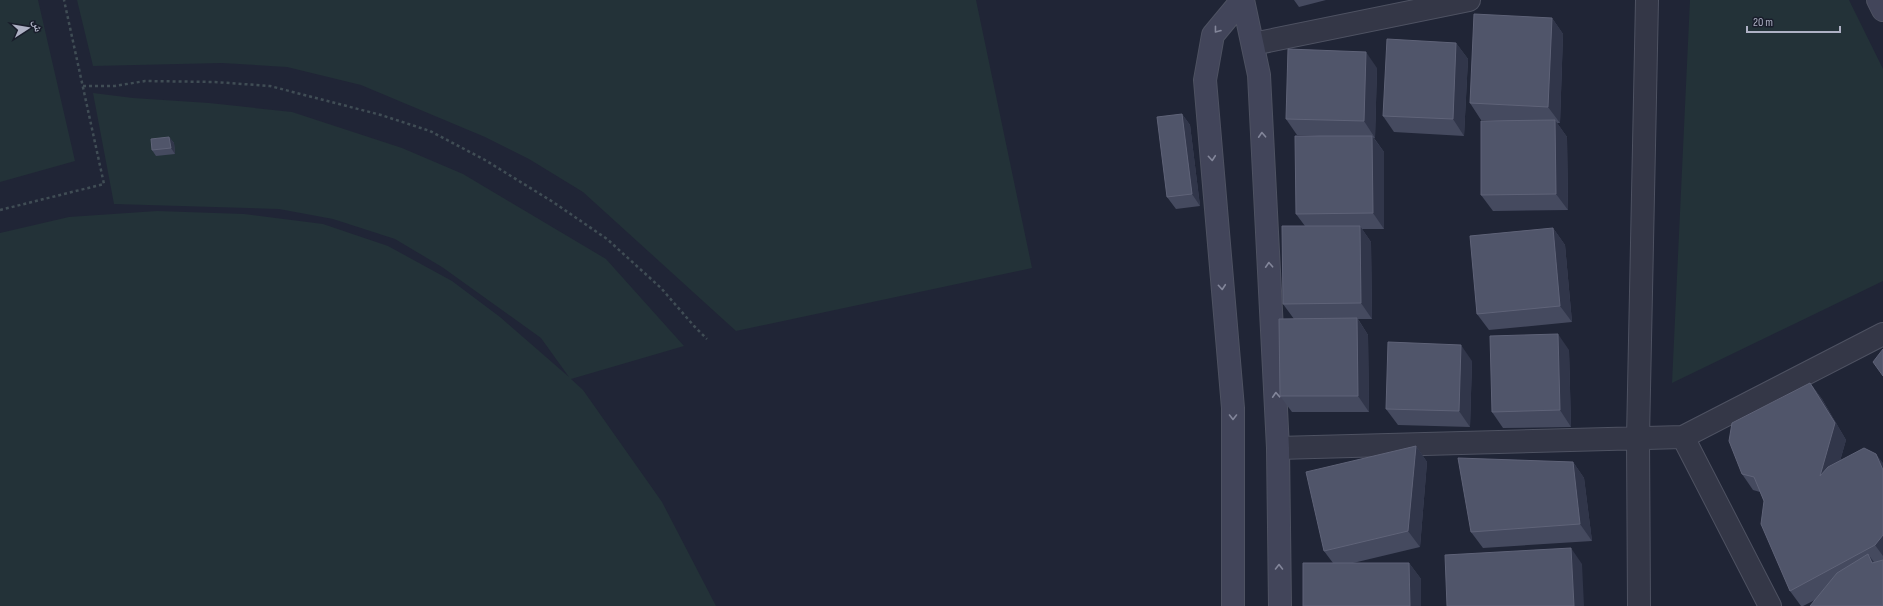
<svg xmlns="http://www.w3.org/2000/svg" width="1883" height="606" viewBox="0 0 1883 606" font-family="'Sofia Sans Condensed','Noto Naskh Arabic',sans-serif">
	<style>
		.green { fill: #233238 }
		.lines { fill: none; stroke-linecap: round; stroke-linejoin: round }
		.street-casing { stroke: #4e5262; stroke-width: 24 }
		.secondary-casing { stroke: #4e5262; stroke-width: 24 }
		.path { stroke: #404d55; stroke-width: 2.5; stroke-dasharray: 3 3; stroke-linecap: butt }
		.street { stroke: #343747; stroke-width: 22 }
		.secondary { stroke: #42455a; stroke-width: 22 }
		.wall { fill: #454a5f }
		.shaded-wall { fill: #31364a }
		.building { fill: #50556a; stroke: #5f6378 }
		.oneway { stroke: #83869a }
	</style>
	<rect width="100%" height="100%" fill="#202536"/>
	<path class="green" d="M0 0H38L75 161 0 182Z
		M77 0H976L1032 268 736 331 583 192 529 159 485 137 361 85 287 67 222 63 93 66Z
		M1690 0H1849L1883 69V281L1672 383Z
		M93 93 133 98 209 103 292 112 402 148 463 174 606 259 684 346 571 379 583 390 662 502 716 606H0V233L69 217 157 211 244 214 323 224 388 246 452 281 500 317 569 377 541 338 442 267 395 239 333 219 279 209 114 204Z"/>
	<g class="lines">
		<defs>
			<path id="street" d="M1253 44 1469 0
				M1683 437 1770 606
				M1278 448 1683 437 1883 334
				M1639 606 1638 438 1647 0"/>
			<path id="secondary" d="M1243 0 1259 75 1278 448 1280 606
				M1878 0 1883 10
				M1233 606V408L1205 80 1213 35 1242 0"/>
		</defs>
		<use href="#street" class="street-casing"/>
		<use href="#secondary" class="secondary-casing"/>
		<path class="path" d="M83 86H115L145 81 215 82 270 86 381 115 430 131 485 160 553 202 607 239 661 288 694 326 707 339
			M0 210 104 184 64 0"/>
		<use href="#street" class="street"/>
		<use href="#secondary" class="secondary"/>
	</g>
	<path class="wall" d="M1294 0H1326L1299 7Z
		M1552 18 1563 34 1560 123H1557L1567 137 1568 210 1493 211 1481 195 1512 121 1481 120 1470 103Z
		M1456 43 1468 59 1464 136 1394 132 1383 116Z
		M1377 68 1375 138H1374L1384 152V229H1362L1371 242 1372 319H1358L1368 335 1369 412H1292L1280 396 1294 319 1283 304 1305 226 1296 214 1319 136 1297 135 1286 119Z
		M1182 114 1190 125 1200 206 1176 209 1167 197Z
		M169 137 174 143 175 154 156 156 152 150Z
		M1553 228 1565 245 1572 322 1489 330 1477 314Z
		M1569 350 1571 427 1503 428 1492 412Z
		M1472 361 1470 427 1398 425 1386 409Z
		M1810 383 1822 399 1846 440 1840 461 1883 463V606L1815 600 1803 606H1801L1790 591 1764 501 1760 492 1753 490 1742 474Z
		M1416 446 1427 462 1420 547 1353 563H1409L1421 579 1333 563 1324 551Z
		M1573 462 1584 478 1592 541 1483 548 1471 532Z"/>
	<path class="shaded-wall" d="M1552 18 1563 34 1560 123 1548 107Z
		M1456 43 1468 59 1464 136 1453 119Z
		M1366 52 1377 68 1375 138 1364 121Z
		M1182 114 1190 125 1200 206 1192 194Z
		M1555 120 1567 137 1568 210 1556 194Z
		M1372 136 1384 152V229L1373 213Z
		M169 137 174 143 175 154 171 148Z
		M1360 226 1371 242 1372 319 1361 303Z
		M1553 228 1565 245 1572 322 1560 306Z
		M1357 318 1368 335 1369 412 1358 396Z
		M1558 334 1569 350 1571 427 1560 410Z
		M1461 345 1472 361 1470 427 1459 411Z
		M1810 383 1822 399 1846 440 1831 492 1820 476Z
		M1416 446 1427 462 1420 547 1408 531Z
		M1876 454 1883 463V470Z
		M1573 462 1584 478 1592 541 1580 524Z
		M1883 535V556L1875 545Z
		M1571 548 1582 564 1584 606H1574Z
		M1868 554 1880 570 1872 563Z
		M1409 563 1421 579V606H1410Z"/>
	<path class="building" d="M1474 14 1552 18 1548 107 1470 103Z
		M1387 39 1456 43 1453 119 1383 116Z
		M1288 49 1366 52 1364 121 1286 119Z
		M1182 114 1192 194 1167 197 1157 117Z
		M1555 120 1556 194 1481 195V121Z
		M1295 136H1372L1373 213 1296 214Z
		M169 137 171 148 152 150 151 139Z
		M1282 226H1360L1361 303 1283 304Z
		M1553 228 1560 306 1477 314 1470 236Z
		M1357 318 1358 396H1280L1279 319Z
		M1558 334 1560 410 1492 412 1490 336Z
		M1388 342 1461 345 1459 411 1386 409Z
		M1883 349V376L1873 362Z
		M1810 383 1835 423 1820 476 1828 467 1864 448 1876 454 1883 470V535L1875 545 1790 591 1761 524 1764 501 1754 477 1742 474 1729 441 1732 423Z
		M1416 446 1408 531 1324 551 1306 472Z
		M1458 458 1573 462 1580 524 1471 532Z
		M1571 548 1574 606H1447L1445 555Z
		M1868 554 1872 563 1883 560V606H1810L1837 573Z
		M1303 563H1409L1410 606H1303Z"/>
	<defs><path id="oneway-chevron" d="M-2-3.5L2.5 0L-2 3.5" fill="none" stroke-width="1.6" stroke-linecap="round" stroke-linejoin="round"/></defs>
	<g class="oneway">
		<use href="#oneway-chevron" transform="translate(1217 30) rotate(128)"/>
		<use href="#oneway-chevron" transform="translate(1262 135) rotate(-93)"/>
		<use href="#oneway-chevron" transform="translate(1212 158) rotate(85)"/>
		<use href="#oneway-chevron" transform="translate(1269 265) rotate(-93)"/>
		<use href="#oneway-chevron" transform="translate(1222 287) rotate(85)"/>
		<use href="#oneway-chevron" transform="translate(1276 395) rotate(-93)"/>
		<use href="#oneway-chevron" transform="translate(1233 417) rotate(90)"/>
		<use href="#oneway-chevron" transform="translate(1279 567) rotate(-90)"/>
	</g>
	<g transform="translate(28 28) rotate(78)" stroke="#191d2b" stroke-width="3" paint-order="stroke">
	<path d="M0-3L7 15L0 10L-7 15Z" fill="#aeb1c4"/>
	<text y="-6" font-size="11" font-weight="bold" text-anchor="middle" fill="#aeb1c4">ش</text>
	</g>
	<path d="M1747 26v6h93v-6" fill="none" stroke="#aeb1c4" stroke-width="2"/>
	<text x="1753" y="26" font-size="12" fill="#aeb1c4" stroke="#191d2b" stroke-width="3" paint-order="stroke">20 m</text>
</svg>
